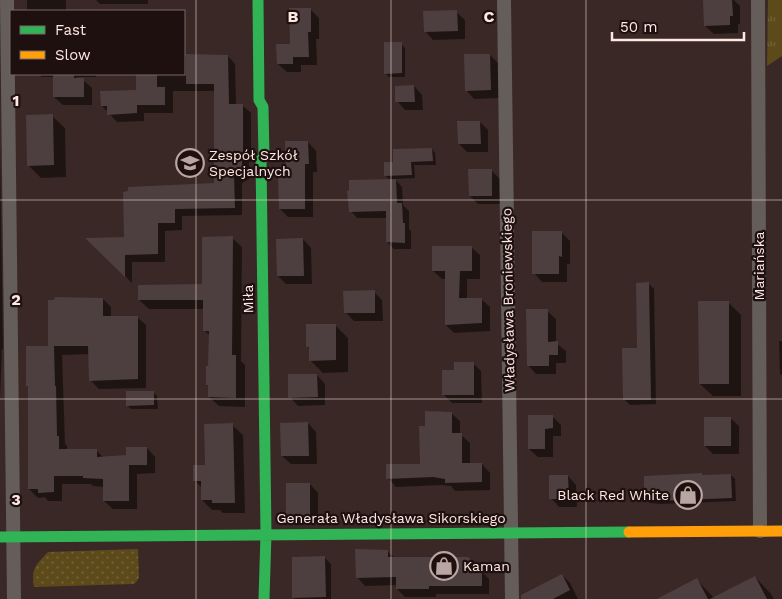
<svg xmlns="http://www.w3.org/2000/svg" width="782" height="599" viewBox="0 0 782 599" font-family="'Work Sans',sans-serif">
	<style>
		.grass { fill: url(#grass-tufts) }
		.park { fill: url(#park-dots) }
		.shadow { fill: #0007 }
		.building { fill: #4d3f3f }
		.lines { fill: none; stroke-linecap: round; stroke-linejoin: round }
		.street { stroke: #645d59; stroke-width: 14 }
		.fast { stroke: #30b455; stroke-width: 11 }
		.slow { stroke: #ff9f0a; stroke-width: 11 }
		.grid { fill: none; stroke: #fee8e4; stroke-width: 1; stroke-opacity: 0.55 }
		.labels { text-anchor: middle; stroke-width: 4.5; stroke-linejoin: round; paint-order: stroke }
		.poi-label { font-size: 14px; fill: #fee8e4; stroke: #1e100e; text-anchor: start }
		.street-label { font-size: 14px; fill: #fee8e4; stroke: #1e100e }
		.grid-label { font-size: 16px; text-anchor: middle; font-weight: bold; fill: #fee8e4; stroke: #1e100e; stroke-width: 4.5; stroke-linejoin: round; paint-order: stroke }
	</style>
	<defs>
		<pattern id="grass-tufts" width="24" height="20" patternUnits="userSpaceOnUse" patternTransform="scale(1.25)"><rect width="24" height="20" fill="#5c4a1a"/><path d="M3 7l-1-3M5 7V3M7 7l1-3M15 17l-1-3M17 17v-4M19 17l1-3" fill="none" stroke="#74643b"/></pattern>
		<pattern id="park-dots" width="8" height="8" patternUnits="userSpaceOnUse" patternTransform="scale(1.25)"><rect width="8" height="8" fill="#5c4a1a"/><path d="M2 2h.1M6 6h.1" fill="none" stroke="#74643b" stroke-width="1.8" stroke-linecap="round"/></pattern>
	</defs>
	<rect width="100%" height="100%" fill="#392825"/>
	<path class="grass" d="M768 0H782V56L767 66Z"/>
	<path class="park" d="M138 549 139 577 137 581 134 584 34 587C31 568 36 565 48 552Z"/>
	<path class="shadow" d="M27 0H66V11H27Z
		M96 0H148V4H100Z
		M716 0H734L740 6V24H738V33L714 34 705 26Z
		M310 9 319 18V39H316L317 65H301V72H287L278 64 291 45Z
		M456 12 465 20V39L433 40 425 31Z
		M401 44 405 48V77H389L385 73Z
		M490 55 498 63 499 98 474 99 466 90Z
		M184 56H228L235 64 236 106H243L251 113V162H249V179L242 183V215L182 216V230L165 231V262H132V283L88 239H126L216 184V91H173V113H144V121L117 122 102 106 138 91V74H184Z
		M38 74H96V77H76L79 80H83L92 88V105H63L54 97V77H42Z
		M414 86 422 95 423 110H405L397 101Z
		M52 116 65 128 66 177 41 178 28 165Z
		M480 122 488 130V152H467L459 144Z
		M308 142 316 151 317 172H313V217H288L280 209 287 179Z
		M0 146 3 349H2L0 399Z
		M432 149 435 153 436 165H414L415 178 395 179 402 187 403 205 409 211V229L411 231V249H394L387 242V218H357L351 211 390 180 386 176 394 163Z
		M491 170 500 179V204H478L470 196Z
		M561 232 570 241V264H567V282H542L534 273Z
		M232 238 242 247 241 361 245 365V407L219 406 209 397V387L207 385 210 367V336L205 331V309H149L139 300 203 285Z
		M303 239 311 248 312 284H286L278 276Z
		M471 247 480 255V279H467V299H481L490 307V331L454 333 446 325V279H442L433 271Z
		M649 284 654 289 656 404 630 405 624 399 638 349Z
		M374 292 382 300 383 321H354L346 313Z
		M103 299 111 307V317H137L146 325V388L99 389 91 381 89 354 62 355 65 444 67 446V450L97 451 104 458 128 457 147 448 155 457V473L137 474V509H113L104 501V487L93 486 91 484H62V501H48L45 497 38 498 29 489V387L28 386 49 348Z
		M728 302 741 315V396H713L700 384Z
		M547 311 556 319V343L566 351V363H556V374H536L528 365Z
		M335 325 348 338V372L323 373 310 360V350L308 347Z
		M779 341H782V375L780 374Z
		M473 363 481 371 482 403H452L444 395Z
		M317 375 325 384V405L298 406 290 397Z
		M153 392 157 396 158 409H131L127 405Z
		M451 413 460 421V434L470 443V464H482L490 473V490L455 491 451 486 442 485 396 487 388 478 421 465 427 427Z
		M552 416 561 425V436H553V457H538L529 449Z
		M730 418 739 426V454H713L705 446Z
		M308 423 316 432 317 464H291L282 456Z
		M232 425 243 435 245 513H223L220 510H212L202 500V488L194 480 206 466Z
		M731 475 735 479 736 501 661 504 650 503 646 499Z
		M568 476 576 485 577 507H559L551 498Z
		M310 484 318 493V523L296 524 288 515Z
		M387 551 395 558H468L489 579V594H436V597H405L397 589V585L365 586 357 577Z
		M325 558 331 564V599H295L293 597Z
		M562 575 570 583 578 599H532Z
		M755 577 771 594 774 599H667L697 580 714 598Z"/>
	<path class="building" d="M703 0H732L733 16H730V25L704 26Z
		M289 8H311V32H308L309 57H293V64H277L276 44H290Z
		M457 10 458 31 424 32 423 11Z
		M384 42H402V73L384 74Z
		M186 54 228 55 229 104H243V155H242V171L234 175 235 208 175 209V223H158V254L125 255V277L85 238 124 237 123 192 128 191V187L214 183V84H186Z
		M464 54H490L491 90 465 91Z
		M53 74H74V78H84V97H53Z
		M136 74H157V87H165V105H137V113L107 115V106H101L100 91 136 90Z
		M414 85 415 102H395V86Z
		M53 114 54 165 27 166 26 115Z
		M457 121H480L481 144H458Z
		M285 141H308L309 164H305V209H279L278 177H286Z
		M432 148 433 161 411 162 412 175 384 176V162H393V149Z
		M468 169H492V196H469Z
		M396 179 397 203H402L403 223H405V243L386 242V211L349 212 347 191H349V180Z
		M532 231H562V257L559 256V274H532Z
		M233 236 232 355H236V398L208 397V385H206V366H208L209 331H203V300H138V285L202 284V237Z
		M303 238 304 276H277L276 239Z
		M432 246H472V271H460L459 298H482V323L445 325V271H432Z
		M649 282 651 400H623L622 348H637L636 283Z
		M375 290V313H344L343 291Z
		M55 297 103 298V316H138V379L89 381 88 346H54L55 386H56L57 436H59V449H97V457L126 455V447H147V465H129V501H103V479L83 478V476H54V492L38 493V489H28V386H26V346H48V300H54Z
		M698 301H729V384H699Z
		M526 309H548V342L558 341V355H549V366H527Z
		M306 324H336V360L309 361V347H306Z
		M454 362H474V395H442V370H454Z
		M288 374H317L318 397 288 398Z
		M126 391H154V405L126 406Z
		M425 411 452 412V433H462V463H482V482L445 483V479L433 477 386 479V464H420L419 426H425Z
		M528 415H553V428L545 429V449H528Z
		M704 417H731V446H704Z
		M308 422 309 456H281L280 423Z
		M233 423 235 503H212V500H201V481H193V465H205L204 424Z
		M702 473V475L731 474 732 498 656 501 644 500V476Z
		M549 475H568L569 499H549Z
		M286 483H310V515L286 516Z
		M355 549 388 550V557H468L482 570V586H429V589H396V577L356 578Z
		M325 556 326 597 292 598V557Z
		M562 574 570 590 553 599H521V595Z
		M755 576 767 599H710Z
		M697 578 708 599H657Z"/>
	<g class="lines">
		<path class="street" d="M7 0 14 599
			M504 0 512 599
			M758 0 760 531"/>
		<path class="fast" d="M258 0 259 100 263 107 264 157 261 160 266 534 264 599
			M0 537 629 532"/>
		<path class="slow" d="M629 532 782 531"/>
	</g>
	<path class="grid" d="M196 0V599M391 0V599M586 0V599M0 200H782M0 399H782"/>
	<defs>
		<symbol id="school-ring" viewBox="-11 -11 22 22"><circle r="9.5" fill="#1e100e" stroke="#b9a5a1" stroke-width="1.5"/><path d="M0-5L7-2L0 1L-7-2ZM-4 1L0 2.5L4 1V4Q0 6-4 4Z" fill="#b9a5a1"/></symbol>
		<symbol id="shop-ring" viewBox="-11 -11 22 22"><circle r="9.5" fill="#1e100e" stroke="#b9a5a1" stroke-width="1.5"/><path d="M-5-2.5h2.3a2.7 3.5 0 0 1 5.4 0H5L5.5 6h-11ZM-1.5-2.5h3a1.5 2.3 0 0 0-3 0Z" fill="#b9a5a1"/></symbol>
	</defs>
	<g fill-rule="evenodd">
		<use href="#school-ring" x="174" y="147" width="32" height="32"/>
		<use href="#shop-ring" x="672" y="479" width="32" height="32"/>
		<use href="#shop-ring" x="428" y="550" width="32" height="32"/>
	</g>
	<g class="labels">
		<g class="poi-label">
			<text x="209" y="160">Zespół Szkół<tspan x="209" dy="16">Specjalnych</tspan></text>
			<text x="669" y="500" text-anchor="end">Black Red White</text>
			<text x="463" y="571">Kaman</text>
		</g>
		<g class="street-label">
			<text transform="translate(759 266) rotate(-90)" y="5">Mariańska</text>
			<text transform="translate(248 299) rotate(-91)" y="5">Miła</text>
			<text transform="translate(508 300) rotate(-91)" y="5">Władysława Broniewskiego</text>
			<text x="391" y="523">Generała Władysława Sikorskiego</text>
		</g>
	</g>
	<g class="grid-label">
		<text x="293" y="22">B</text>
		<text x="489" y="22">C</text>
		<text x="16" y="106">1</text>
		<text x="16" y="305">2</text>
		<text x="16" y="505">3</text>
	</g>
	<rect x="10" y="10" width="175" height="65" fill="#1e100e" stroke="#786664"/>
	<rect x="20" y="26" width="25" height="8" fill="#30b455" stroke="#786664"/>
	<text x="55" y="35" font-size="15" fill="#fee8e4">Fast</text>
	<rect x="20" y="51" width="25" height="8" fill="#ff9f0a" stroke="#786664"/>
	<text x="55" y="60" font-size="15" fill="#fee8e4">Slow</text>
	<path d="M612 32v8h132v-8" fill="none" stroke="#fee8e4" stroke-width="2.5"/>
	<text x="620" y="32" font-size="15" fill="#fee8e4" stroke="#1e100e" stroke-width="4" paint-order="stroke">50 m</text>
</svg>
